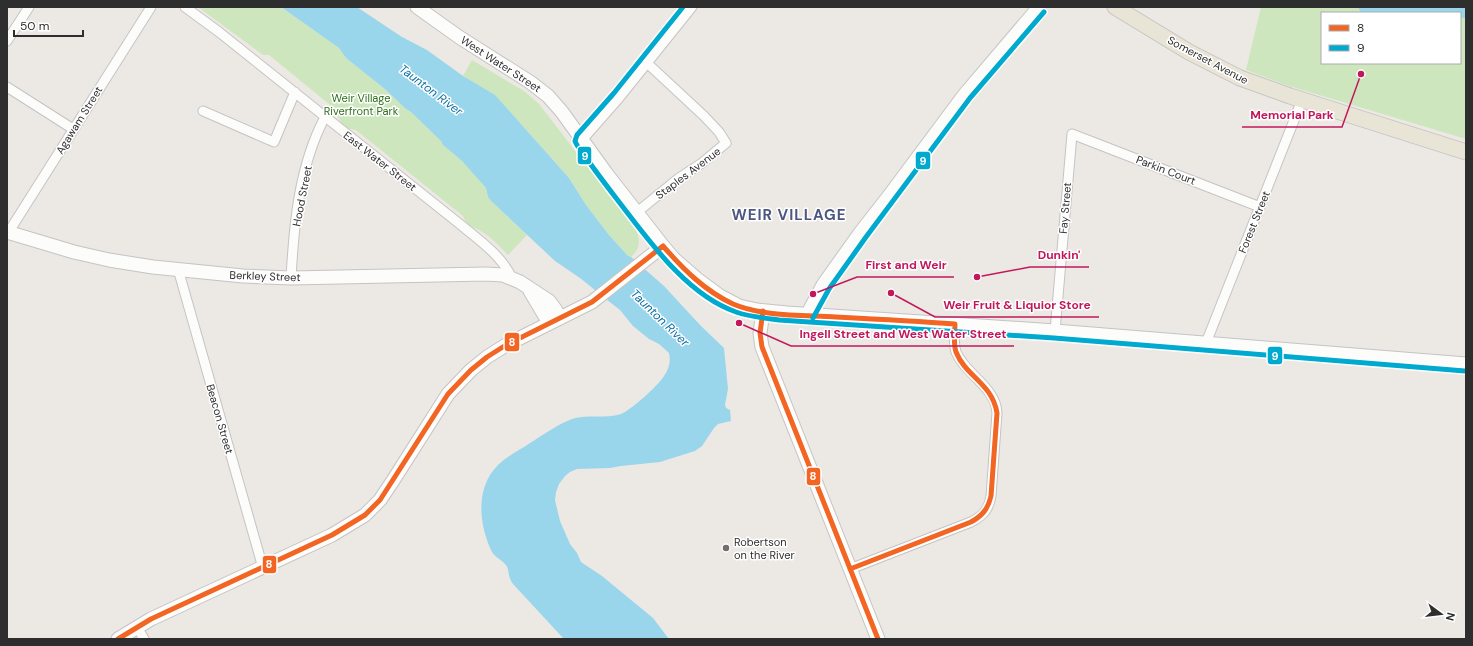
<svg xmlns="http://www.w3.org/2000/svg" width="1473" height="646" viewBox="0 0 1473 646" font-family="'DM Sans',sans-serif">
	<style>
		.green { fill: #cee6be; fill-rule: evenodd }
		.water { fill: #99d6ec }
		.lines { fill: none; stroke-linecap: round; stroke-linejoin: round }
		.street-casing { stroke: #c5c4c5; stroke-width: 11 }
		.secondary-casing { stroke: #c5c4c5; stroke-width: 15 }
		.primary-casing { stroke: #c6c5c4; stroke-width: 17 }
		.street { stroke: #fcfcfb; stroke-width: 9 }
		.secondary { stroke: #fcfcfb; stroke-width: 13 }
		.primary { stroke: #e8e4d6; stroke-width: 15 }
		.bus-1-casing { stroke: #fff; stroke-width: 8 }
		.bus-2-casing { stroke: #fff; stroke-width: 8 }
		.bus-1 { stroke: #f26522; stroke-width: 5 }
		.bus-2 { stroke: #00a9ce; stroke-width: 5 }
		.poi-dot { fill: #706f6e; stroke: #fff; stroke-width: 1.5 }
		.labels { text-anchor: middle; stroke-width: 3; stroke-linejoin: round; paint-order: stroke }
		.street-label { font-size: 11px; fill: #2e2e2e; stroke: #fff }
		.park-label { font-size: 11px; fill: #2c6e1b; stroke: #fff }
		.poi-label { font-size: 11px; fill: #2e2e2e; stroke: #fff; text-anchor: start }
		.water-label { font-size: 12px; font-style: italic; fill: #0d6fa3; stroke: #fff }
		.district-label { font-size: 15px; font-weight: bold; letter-spacing: 1px; fill: #4d5680; stroke: #fff }
		.leader { fill: none; stroke: #c2185b; stroke-width: 1.5 }
		.callout-dot { fill: #c2185b; stroke: #fff; stroke-width: 1.5 }
		.callout-label { font-size: 12px; text-anchor: middle; font-weight: bold; fill: #c2185b; stroke: #fff; stroke-width: 3; stroke-linejoin: round; paint-order: stroke }
		.line-badge { stroke: #fff; stroke-width: 1.5 }
		.badge-label { font-size: 11px; text-anchor: middle; font-weight: bold; fill: #fff }
	</style>
	<rect width="100%" height="100%" fill="#ece8e4"/>
	<path class="green" d="M198 7H281L339 48 346 58 386 90 406 109 411 112 442 142 443 144 462 161 486 188 488 197 491 201 527 235 508 255C501 248 493 239 484 233 475 227 467 227 463 216L356 130 349 129 341 123 335 109 269 55H263Z
		M1261 7H1466V139L1286 85 1246 70ZM1322 13H1460V63H1322Z
		M472 60 524 91 539 104 636 230C641 241 640 249 631 257L628 256 609 235 586 205 569 178 519 122 474 83 463 76Z"/>
	<path class="water" d="M281 7H357L402 37 427 50 463 76 495 95 569 178 586 205 609 235 628 256 631 257 664 286 701 326 724 348 728 389 725 405 726 408 730 410 731 421 718 424 714 428 702 446 695 451 660 462 621 466 610 468 577 469 570 472 565 476 559 484 556 492 555 500 560 521 570 544 577 553 581 562 602 576 653 618 669 639H565L563 638 513 584C507 576 510 571 506 565 501 559 494 557 491 550 479 524 475 488 498 465 507 456 520 450 530 443 543 435 558 424 572 419 588 414 605 419 621 414 631 410 658 386 664 376 669 369 671 362 669 353L659 344 649 339 633 326 620 310 611 303 580 278 555 261 491 201 488 197 486 188 462 161 442 144V142L411 112 406 109 386 90 346 58 339 48Z
		M1358 7H1466V18H1460V13H1361Z"/>
	<g class="lines">
		<defs>
			<path id="street" d="M185 7 219 32 461 225C480 241 501 255 512 278
				M7 41 29 7
				M7 87 73 129
				M203 111 274 142 295 92
				M582 140 619 98 692 7
				M636 213 679 178 702 163 726 143 719 132 704 116 647 63
				M8 233 151 7
				M178 269 263 568
				M291 278C294 223 299 166 325 117
				M1055 331 1072 134 1260 207
				M1206 343 1302 100
				M850 569 971 522C983 516 989 509 991 496L997 413C996 387 965 374 956 352 953 343 955 333 955 324
				M137 627 144 639"/>
			<path id="secondary" d="M417 7 459 37 530 82 548 96 562 112 606 173 663 246 674 259 697 279 720 296 739 306 757 310 787 313 1055 331 1466 364
				M7 232 74 252 109 260 153 267 243 276 291 278 486 274 503 275 520 282 549 301 555 309 560 318
				M530 291 549 323
				M763 311 760 333 762 347 878 639
				M807 315 823 285 860 233 892 192 965 94 1039 7
				M118 639 151 619 332 535 365 515 380 500 394 479 448 394 471 370 487 357 506 345 592 302 663 246"/>
			<path id="primary" d="M1115 7 1189 52 1240 78 1290 96 1466 152"/>
		</defs>
		<use href="#street" class="street-casing"/>
		<use href="#secondary" class="secondary-casing"/>
		<use href="#primary" class="primary-casing"/>
		<use href="#street" class="street"/>
		<use href="#secondary" class="secondary"/>
		<use href="#primary" class="primary"/>
		<defs>
			<path id="bus-1" d="M763 311 760 333 762 347 878 639
				M118 639 151 619 332 535 365 515 380 500 448 394 471 370 487 357 506 345 592 302 663 246C683 269 705 291 733 304 764 317 803 315 836 317 876 319 915 321 955 324 955 333 953 343 956 352 966 377 992 383 997 413L991 496C988 509 982 516 971 522L850 569"/>
			<path id="bus-2" d="M683 7 614 93 577 135 575 141C577 147 583 153 587 159 596 172 606 185 616 198 647 238 686 295 736 312 750 317 764 318 779 320L1054 338 1465 371
				M813 318 829 289 866 237 970 98 1044 12"/>
		</defs>
		<use href="#bus-1" class="bus-1-casing"/>
		<use href="#bus-2" class="bus-2-casing"/>
		<use href="#bus-1" class="bus-1"/>
		<use href="#bus-2" class="bus-2"/>
	</g>
	<circle class="poi-dot" cx="726" cy="548" r="4"/>
	<g class="labels">
		<g class="street-label">
			<text transform="translate(1208 60) rotate(28)" y="4">Somerset Avenue</text>
			<text transform="translate(501 64) rotate(33)" y="4">West Water Street</text>
			<text transform="translate(79 120) rotate(-58)" y="4">Agawam Street</text>
			<text transform="translate(380 161) rotate(38)" y="4">East Water Street</text>
			<text transform="translate(1166 170) rotate(21)" y="4">Parkin Court</text>
			<text transform="translate(688 173) rotate(-37)" y="4">Staples Avenue</text>
			<text transform="translate(302 196) rotate(-79)" y="4">Hood Street</text>
			<text transform="translate(1065 208) rotate(-85)" y="4">Fay Street</text>
			<text transform="translate(1254 222) rotate(-68)" y="4">Forest Street</text>
			<text transform="translate(265 276) rotate(2)" y="4">Berkley Street</text>
			<text transform="translate(220 419) rotate(74)" y="4">Beacon Street</text>
		</g>
		<g class="park-label">
			<text x="361" y="102">Weir Village<tspan x="361" dy="13">Riverfront Park</tspan></text>
		</g>
		<g class="poi-label">
			<text x="734" y="546">Robertson<tspan x="734" dy="13">on the River</tspan></text>
		</g>
		<g class="water-label">
			<text transform="translate(431 90) rotate(37)" y="4">Taunton River</text>
			<text transform="translate(660 318) rotate(44)" y="4">Taunton River</text>
		</g>
		<g class="district-label">
			<text x="789" y="220">WEIR VILLAGE</text>
		</g>
	</g>
	<path class="leader" d="M1361 74L1342 127H1242M977 277L1030 267H1089M813 294L857 277H954M891 293L935 317H1099M739 323L791 346H1014"/>
	<g class="callout-dot">
		<circle cx="1361" cy="74" r="4"/>
		<circle cx="977" cy="277" r="4"/>
		<circle cx="813" cy="294" r="4"/>
		<circle cx="891" cy="293" r="4"/>
		<circle cx="739" cy="323" r="4"/>
	</g>
	<g class="callout-label">
		<text x="1292" y="119">Memorial Park</text>
		<text x="1059" y="259">Dunkin'</text>
		<text x="906" y="269">First and Weir</text>
		<text x="1017" y="309">Weir Fruit &amp; Liquior Store</text>
		<text x="903" y="338">Ingell Street and West Water Street</text>
	</g>
	<g class="line-badge">
		<rect x="577" y="146" width="15" height="19" rx="4" fill="#00a9ce"/>
		<rect x="915" y="151" width="16" height="19" rx="4" fill="#00a9ce"/>
		<rect x="504" y="332" width="16" height="20" rx="4" fill="#f26522"/>
		<rect x="1267" y="346" width="16" height="19" rx="4" fill="#00a9ce"/>
		<rect x="806" y="467" width="15" height="19" rx="4" fill="#f26522"/>
		<rect x="262" y="555" width="15" height="19" rx="4" fill="#f26522"/>
	</g>
	<g class="badge-label">
		<text x="585" y="160">9</text>
		<text x="923" y="165">9</text>
		<text x="512" y="346">8</text>
		<text x="1275" y="360">9</text>
		<text x="813" y="480">8</text>
		<text x="269" y="568">8</text>
	</g>
	<rect width="1473" height="646" fill="none" stroke="#2e2e2e" stroke-width="16"/>
	<rect x="1321" y="12" width="140" height="52" fill="#ffffff" stroke="#ababab"/>
	<rect x="1329" y="25" width="20" height="6" fill="#f26522" stroke="#ababab"/>
	<text x="1357" y="32" font-size="12" fill="#2e2e2e">8</text>
	<rect x="1329" y="45" width="20" height="6" fill="#00a9ce" stroke="#ababab"/>
	<text x="1357" y="52" font-size="12" fill="#2e2e2e">9</text>
	<g transform="translate(1441 614) rotate(105)" stroke="#ffffff" stroke-width="3" paint-order="stroke">
	<path d="M0-3L7 15L0 10L-7 15Z" fill="#2e2e2e"/>
	<text y="-6" font-size="11" font-weight="bold" text-anchor="middle" fill="#2e2e2e">N</text>
	</g>
	<path d="M14 30v6h69v-6" fill="none" stroke="#2e2e2e" stroke-width="2"/>
	<text x="20" y="30" font-size="12" fill="#2e2e2e" stroke="#ffffff" stroke-width="3" paint-order="stroke">50 m</text>
</svg>
